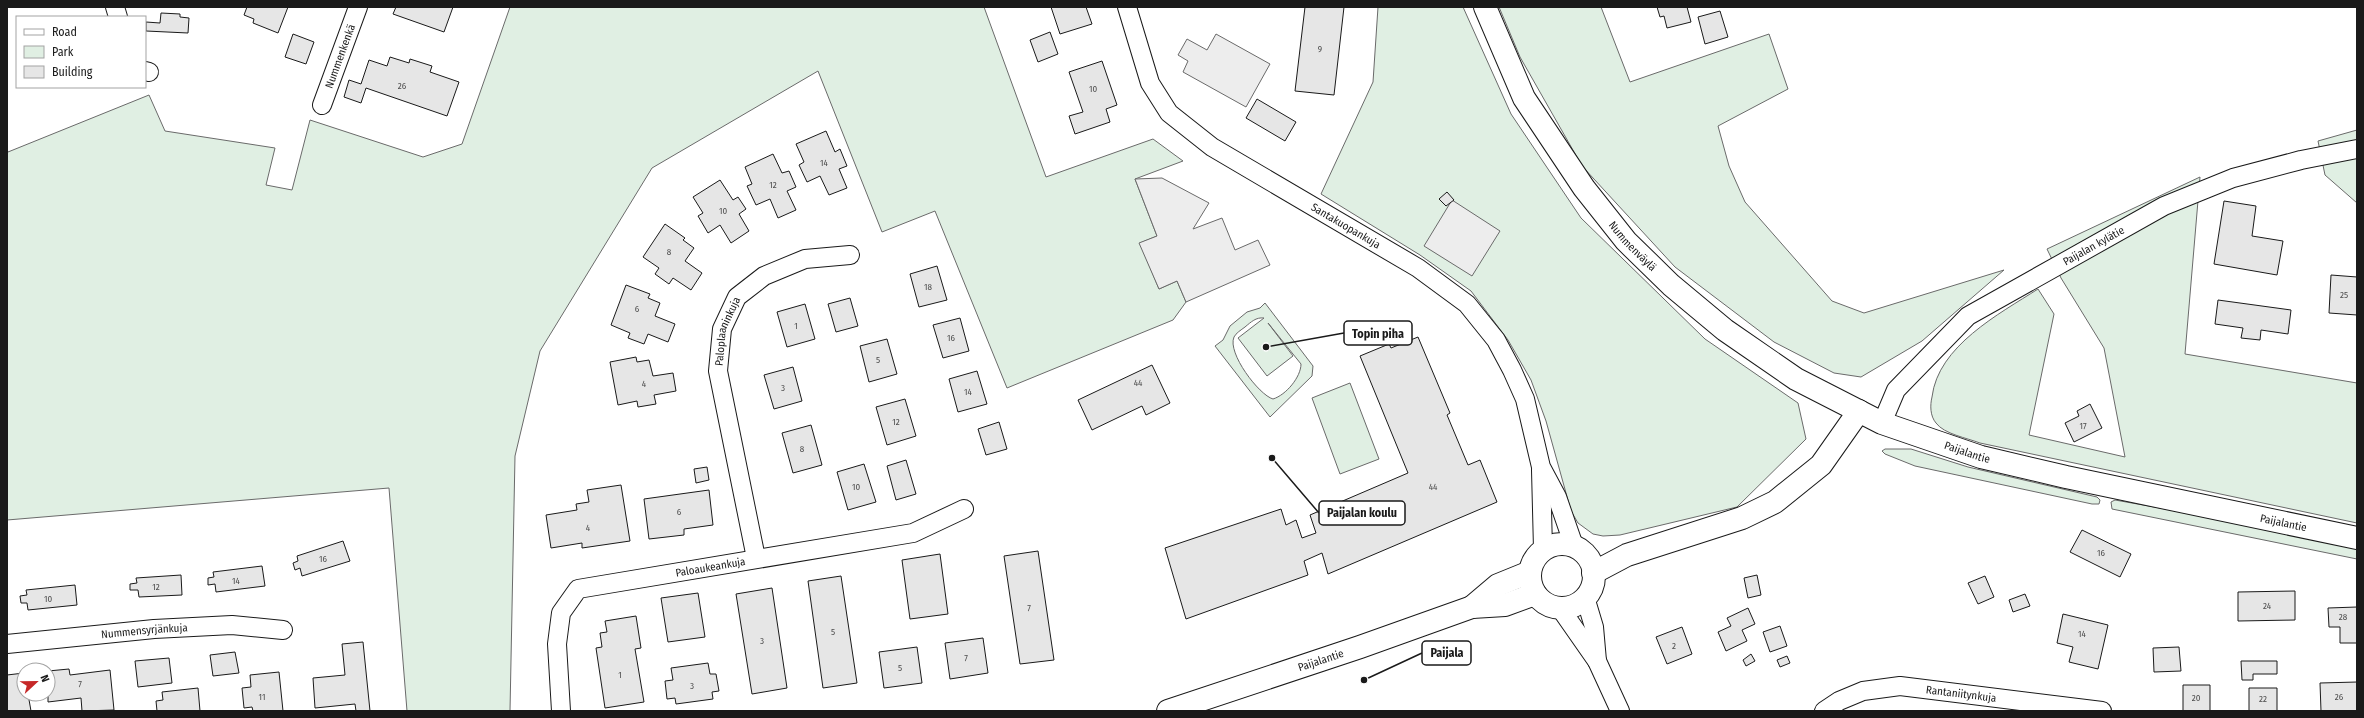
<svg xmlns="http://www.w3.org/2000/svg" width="2364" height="718" viewBox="0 0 2364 718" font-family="'Fira Sans Condensed',sans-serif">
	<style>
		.green { fill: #e0efe3; stroke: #6a6a6a; fill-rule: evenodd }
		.parking { fill: #ededed; stroke: #6a6a6a }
		.building { fill: #e6e6e6; stroke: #1a1a1a }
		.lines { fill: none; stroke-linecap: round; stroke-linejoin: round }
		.street-casing { stroke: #1a1a1a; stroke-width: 20 }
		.secondary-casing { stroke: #1a1a1a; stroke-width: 24 }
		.street { stroke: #fff; stroke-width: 18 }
		.secondary { stroke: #fff; stroke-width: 22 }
		.labels { text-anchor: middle; stroke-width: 3; stroke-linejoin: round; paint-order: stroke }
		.number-label { font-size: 9px; fill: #4d4d4d }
		.street-label { font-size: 11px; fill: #1a1a1a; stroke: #fff }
		.leader { fill: none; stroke: #1a1a1a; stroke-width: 1.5 }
		.callout-dot { fill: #1a1a1a; stroke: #fff; stroke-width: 1.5 }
		.callout { fill: #fff; stroke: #1a1a1a; stroke-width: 1.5 }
		.callout-label { font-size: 12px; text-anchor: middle; font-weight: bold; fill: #1a1a1a }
	</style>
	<rect width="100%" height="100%" fill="#fff"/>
	<path class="green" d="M510 7H984L1046 177 1153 139 1183 161 1135 179 1157 236 1140 243 1159 289 1177 281 1186 302 1173 320 1007 388 935 211 882 232 818 71 652 168 540 351 515 456 510 711H407L389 488 7 520V150L8 152 149 95 165 131 275 148 266 185 292 190 310 120 423 157 462 144Z
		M1378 7H1463L1511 114 1581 218 1705 339 1798 403 1806 439 1737 507 1620 535 1603 536 1593 534 1578 523 1571 511 1546 421 1531 380 1508 340 1471 291 1420 255 1321 194 1373 82Z
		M1499 7H1601L1630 82 1769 34 1788 89 1718 126 1729 166 1745 202 1832 301 1864 313 2004 270 1922 341 1861 377 1834 373 1774 342 1675 267 1582 166 1520 57Z
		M2357 130V203L2325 175 2318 141Z
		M2200 177 2185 354 2357 383V523L1980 443C1967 438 1944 434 1936 423 1930 416 1930 405 1932 397 1938 346 1999 314 2038 289L2054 314 2029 435 2125 457 2104 348 2061 278 2047 249Z
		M1265 303 1313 366 1312 376 1270 417 1215 346 1223 340 1230 326 1247 312 1260 308ZM1264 318 1238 338 1267 376 1293 356 1268 323 1301 364C1301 377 1286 395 1273 399 1259 395 1227 353 1234 337 1236 333 1241 330 1245 327 1251 322 1256 317 1264 318Z
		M1350 383 1379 459 1340 474 1312 398Z
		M1885 449H1911L1968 467 2097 497 2100 500 2099 504H2092L1915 466 1885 454 1882 451Z
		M2115 500 2233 521 2357 549V559L2112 509 2111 502Z"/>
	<path class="parking" d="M1216 34 1270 64 1246 107 1183 72 1188 61 1178 55 1187 39 1207 50Z
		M1162 178 1209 203 1193 229 1222 218 1235 250 1258 240 1270 265 1186 302 1177 281 1159 289 1139 243 1157 236 1135 179Z
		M1452 200 1500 231 1472 276 1424 246Z"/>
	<path class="building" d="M247 7H288L278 33 253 23 254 19 244 15Z
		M396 7H453L444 32 393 14Z
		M1051 7H1086L1092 24 1060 34Z
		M1305 7H1344L1334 95 1295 91Z
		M1657 7H1687L1691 22 1667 28 1664 16 1660 17Z
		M1720 11 1728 37 1705 44 1698 17Z
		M161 13 180 14V17L189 18 188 33 146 31V22L160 23Z
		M1050 32 1058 54 1038 62 1030 40Z
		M293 34 314 42 306 64 285 57Z
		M390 57 409 63 410 59 432 66 430 72 459 82 447 116 366 88 361 103 344 97 349 80 361 84 369 60 387 66Z
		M1102 61 1117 105 1106 109 1110 122 1075 134 1069 116 1083 112 1069 72Z
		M1257 99 1296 122 1285 141 1246 118Z
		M826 131 835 152 840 149 847 166 839 169 847 188 829 195 820 176 807 182 799 165 804 162 796 144Z
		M773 154 782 173 789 171 796 187 787 191 796 210 778 218 770 199 756 205 747 186 752 184 745 167Z
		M720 180 733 200 738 197 746 209 739 214 749 231 731 243 720 225 708 233 698 216 703 213 693 197Z
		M1447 192 1454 200 1446 206 1439 199Z
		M2224 201 2256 206 2252 236 2283 241 2277 275 2214 264Z
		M665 224 685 238 683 240 694 248 685 261 702 273 691 290 673 278 669 284 655 274 659 268 643 257Z
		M937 266 947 300 919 307 910 274Z
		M2331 275 2357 277V315L2329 313Z
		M626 285 650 294 648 298 660 303 655 316 675 324 668 342 648 334 644 344 628 338 630 333 611 325Z
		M850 298 858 326 836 332 828 304Z
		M2218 300 2291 310 2288 334 2261 330 2260 340 2241 338 2243 328 2215 324Z
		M805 304 815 339 787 347 777 312Z
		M960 318 969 351 943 358 933 325Z
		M1418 337 1450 413 1447 415 1468 465 1480 460 1497 502 1328 574 1322 553 1304 561 1308 575 1186 619 1165 548 1281 509 1286 525 1296 520 1302 538 1316 533 1310 515 1408 473 1360 356 1389 344 1391 348Z
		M887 339 897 374 869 382 860 346Z
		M636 357 637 362 649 360 653 376 673 373 676 391 654 395 656 404 638 407 637 401 618 405 610 362Z
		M1152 365 1170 403 1146 415 1142 406 1092 430 1078 400Z
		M793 367 802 401 774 409 764 375Z
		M977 371 987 404 958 412 949 379Z
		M905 399 916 436 887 445 876 407Z
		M2090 404 2102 428 2074 442 2065 423 2079 416 2077 411Z
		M999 422 1007 449 986 455 978 429Z
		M811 425 822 465 793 473 782 433Z
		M906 460 916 494 896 500 887 466Z
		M864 464 876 502 848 510 837 472Z
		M707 467 709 480 696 483 694 469Z
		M621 485 630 541 582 548V543L551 548 546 515 577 510 576 504 589 502 587 490Z
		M709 490 713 525 684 529V535L649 539 644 499Z
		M2082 530 2131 554 2120 577 2070 552Z
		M343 541 350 561 302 576 300 568 295 570 293 563 298 561 297 556Z
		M1038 551 1054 660 1020 664 1004 556Z
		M940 554 948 614 910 619 902 560Z
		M262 566 265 586 216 592 215 584 208 585V578L214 577 213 572Z
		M181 575 182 595 139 597 138 590H130V584L137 583 136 578Z
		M1757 575 1761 595 1748 598 1744 578Z
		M841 576 857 683 823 688 808 581Z
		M1985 576 1994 597 1978 604 1968 583Z
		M75 585 77 605 28 610 27 603H21L20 596 27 595 26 590Z
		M772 588 787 688 752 694 736 594Z
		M2295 591V620L2238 621V592Z
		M698 593 705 637 668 642 661 598Z
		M2025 594 2030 606 2013 612 2009 600Z
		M2357 607V643H2340V627H2329L2328 608Z
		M1748 608 1755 624 1742 630 1747 641 1726 651 1718 632 1731 626 1727 618Z
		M2063 614 2108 625 2098 669 2069 662 2073 647 2057 643Z
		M636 616 641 648 635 649 644 702 605 708 596 648 602 647 600 633 607 632 605 621Z
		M1780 626 1787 646 1770 652 1763 632Z
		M1682 627 1692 654 1667 664 1656 637Z
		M983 638 988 673 950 679 945 643Z
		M363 642 370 711H356L355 704 315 708 313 678 345 675 342 644Z
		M917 647 922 683 884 688 879 652Z
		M2179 647 2181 671 2154 672 2153 648Z
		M235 652 239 673 213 676 210 655Z
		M1751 654 1755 661 1746 666 1743 660Z
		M1787 656 1790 663 1780 667 1777 660Z
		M169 658 172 683 138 687 135 661Z
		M2241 661H2277V674H2253V680H2242Z
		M708 663 710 674H716L719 691 712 692 713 699 676 704 675 698 667 699 665 681 673 680 671 668Z
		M69 669 70 675 110 670 114 710 82 711 81 698 48 702V671Z
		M279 672 283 711H253L252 707 244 708 242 688 251 687 250 675Z
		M24 673V694H28L31 711H7V675Z
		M2357 682V711H2321L2320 683Z
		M2183 685H2210V711H2183Z
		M198 688 200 711H157L156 701 163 700 162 692Z
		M2249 688H2277V711H2249Z"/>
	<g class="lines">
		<defs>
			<g id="street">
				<path d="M115 7 118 17"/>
				<path id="s1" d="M1127 7 1150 83 1169 113 1212 147 1418 268 1467 304 1496 340 1512 370 1525 399 1541 467 1557 497 1574 546"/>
				<path d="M145 71 149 72"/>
				<path id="s2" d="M322 105 358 7"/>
				<path id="s3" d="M1882 423 1896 390 1968 316 2164 206 2233 178 2301 160 2357 149"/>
				<path d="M1541 470 1543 549"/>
				<path id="s4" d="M756 558 718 371 722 329 737 297 764 276 805 259 850 255"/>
				<path d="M1585 597 1594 627 1597 661"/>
				<path d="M1560 608 1597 661 1620 711"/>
				<path id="s5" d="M7 644 154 629 232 625 283 630"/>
				<path id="s6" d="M561 711 557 644 561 613 578 589 913 533 964 509"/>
				<path id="s7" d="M1824 711 1839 701 1863 691 1900 686 2102 711"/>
			</g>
			<g id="secondary">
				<path id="s8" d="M1485 7 1524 98 1584 188 1626 241 1671 285 1725 330 1796 379 1882 423 1981 457 2066 477 2357 538"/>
				<circle cx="1562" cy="576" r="32"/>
				<path d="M1593 573 1627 555 1742 518 1775 502 1821 465 1859 411"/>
				<path d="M1472 607 1498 585 1530 572"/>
				<path id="s9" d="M1168 711 1360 647 1472 607 1505 605 1535 594"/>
			</g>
		</defs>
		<use href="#street" class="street-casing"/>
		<use href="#secondary" class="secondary-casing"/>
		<use href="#street" class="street"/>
		<use href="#secondary" class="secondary"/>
	</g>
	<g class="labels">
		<g class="number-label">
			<text x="1320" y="52">9</text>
			<text x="402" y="89">26</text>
			<text x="1093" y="92">10</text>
			<text x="824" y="166">14</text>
			<text x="773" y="188">12</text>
			<text x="723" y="214">10</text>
			<text x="669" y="255">8</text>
			<text x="928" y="290">18</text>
			<text x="2344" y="298">25</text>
			<text x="637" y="312">6</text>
			<text x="796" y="329">1</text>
			<text x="951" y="341">16</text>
			<text x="878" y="363">5</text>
			<text x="1138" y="386">44</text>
			<text x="644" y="387">4</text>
			<text x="783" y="391">3</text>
			<text x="968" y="395">14</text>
			<text x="896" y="425">12</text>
			<text x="2083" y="429">17</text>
			<text x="802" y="452">8</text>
			<text x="856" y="490">10</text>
			<text x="1433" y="490">44</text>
			<text x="679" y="515">6</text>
			<text x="588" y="531">4</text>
			<text x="2101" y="556">16</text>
			<text x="323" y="562">16</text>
			<text x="236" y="584">14</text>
			<text x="156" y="590">12</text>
			<text x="48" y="602">10</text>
			<text x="2267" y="609">24</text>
			<text x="1029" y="611">7</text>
			<text x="2343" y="620">28</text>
			<text x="833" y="635">5</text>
			<text x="2082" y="637">14</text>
			<text x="762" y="644">3</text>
			<text x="1674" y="649">2</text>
			<text x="966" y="661">7</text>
			<text x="900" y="671">5</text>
			<text x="620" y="678">1</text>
			<text x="80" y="687">7</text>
			<text x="692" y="689">3</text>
			<text x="262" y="700">11</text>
			<text x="2339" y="700">26</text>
			<text x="2196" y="701">20</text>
			<text x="2263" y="702">22</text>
		</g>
		<g class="street-label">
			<text dy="4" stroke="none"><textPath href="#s2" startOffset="52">Nummenkenkä</textPath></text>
			<text dy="4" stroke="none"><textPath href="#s1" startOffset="325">Santakuopankuja</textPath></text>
			<text dy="4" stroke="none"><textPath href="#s8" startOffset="283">Nummenväylä</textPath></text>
			<text dy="4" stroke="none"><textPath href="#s3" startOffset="283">Paijalan kylätie</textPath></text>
			<text dy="4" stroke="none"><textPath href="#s4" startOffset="232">Paloplaaninkuja</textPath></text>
			<text dy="4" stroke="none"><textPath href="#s8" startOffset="681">Paijalantie</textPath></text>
			<text dy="4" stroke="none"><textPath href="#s8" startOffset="1005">Paijalantie</textPath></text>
			<text dy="4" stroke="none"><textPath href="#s6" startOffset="262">Paloaukeankuja</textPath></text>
			<text dy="4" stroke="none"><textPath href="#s5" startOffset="138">Nummensyrjänkuja</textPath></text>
			<text dy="4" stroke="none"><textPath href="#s9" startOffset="161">Paijalantie</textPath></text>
			<text dy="4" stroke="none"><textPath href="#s7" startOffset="143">Rantaniitynkuja</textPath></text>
		</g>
	</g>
	<path class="leader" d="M1266 347L1344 333M1272 458L1319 513M1364 680L1422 653"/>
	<g class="callout-dot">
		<circle cx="1266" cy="347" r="4"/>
		<circle cx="1272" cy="458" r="4"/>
		<circle cx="1364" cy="680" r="4"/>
	</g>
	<g class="callout">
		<rect x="1344" y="321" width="68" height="24" rx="4"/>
		<rect x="1319" y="501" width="86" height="24" rx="4"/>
		<rect x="1422" y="641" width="49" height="24" rx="4"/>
	</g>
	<g class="callout-label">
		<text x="1378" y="338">Topin piha</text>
		<text x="1362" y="517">Paijalan koulu</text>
		<text x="1447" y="657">Paijala</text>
	</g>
	<rect width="2364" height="718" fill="none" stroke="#1a1a1a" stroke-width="16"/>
	<rect x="16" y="16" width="130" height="72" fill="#ffffff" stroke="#a3a3a3"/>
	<rect x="24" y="29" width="20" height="6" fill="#ffffff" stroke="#a3a3a3"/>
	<text x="52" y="36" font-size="12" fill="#1a1a1a">Road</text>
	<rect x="24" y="46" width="20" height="12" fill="#e0efe3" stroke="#a3a3a3"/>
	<text x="52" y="56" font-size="12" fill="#1a1a1a">Park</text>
	<rect x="24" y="66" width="20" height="12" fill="#e6e6e6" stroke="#a3a3a3"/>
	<text x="52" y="76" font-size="12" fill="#1a1a1a">Building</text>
	<g transform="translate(36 682) rotate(68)"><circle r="19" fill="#ffffff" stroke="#a3a3a3"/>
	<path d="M0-3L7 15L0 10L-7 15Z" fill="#c62828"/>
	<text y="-6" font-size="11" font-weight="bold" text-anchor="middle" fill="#1a1a1a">N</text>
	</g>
</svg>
